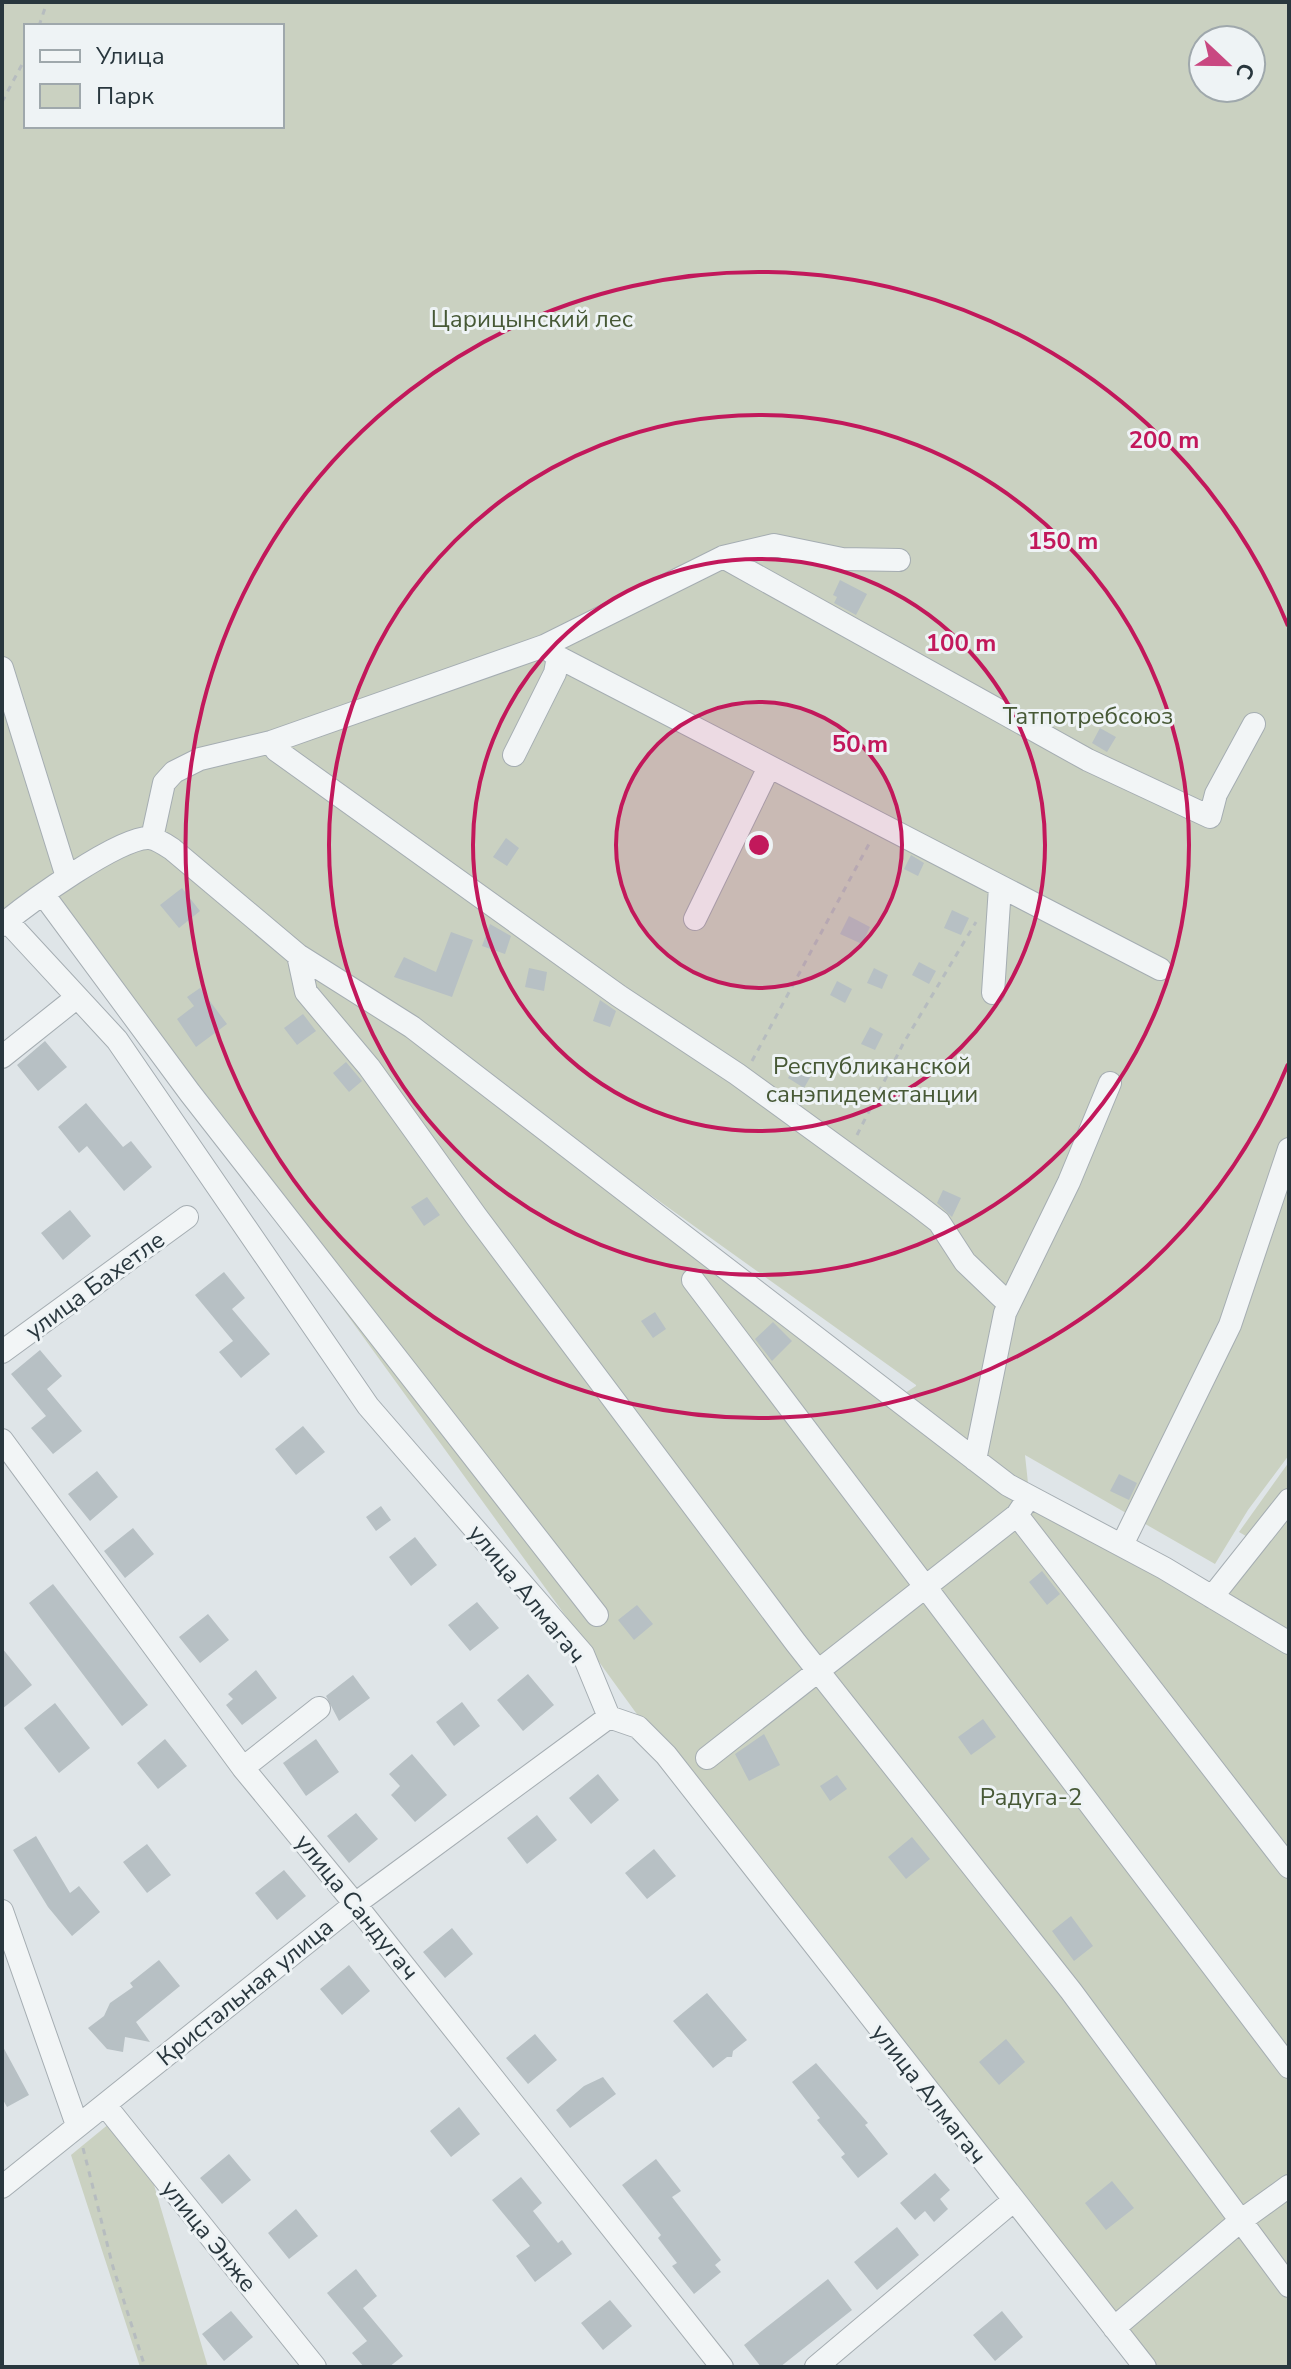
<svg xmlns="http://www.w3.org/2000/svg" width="1291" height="2369" viewBox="0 0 1291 2369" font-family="'Nunito Sans',sans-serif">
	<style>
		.green { fill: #cad1c1; fill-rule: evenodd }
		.building { fill: #b7c0c4 }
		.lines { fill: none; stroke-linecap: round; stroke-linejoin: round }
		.minor-casing { stroke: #a5adb2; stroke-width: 24 }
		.path { stroke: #b6bcbf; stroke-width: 3; stroke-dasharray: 6 6; stroke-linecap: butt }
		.minor { stroke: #f2f5f6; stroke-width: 22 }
		.ring { fill: none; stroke: #c2185b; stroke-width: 4 }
		.labels { text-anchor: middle; stroke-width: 6; stroke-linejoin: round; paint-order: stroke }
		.park-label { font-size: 24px; fill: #475936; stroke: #eef3f5 }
		.street-label { font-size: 24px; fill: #29373e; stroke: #eef3f5 }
		.centre { fill: #c2185b; stroke: #eef3f5; stroke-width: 4 }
		.ring-label { font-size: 24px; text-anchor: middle; font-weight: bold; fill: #c2185b; stroke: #eef3f5; stroke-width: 6; stroke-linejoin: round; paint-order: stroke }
	</style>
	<rect width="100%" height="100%" fill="#dfe5e8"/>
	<path class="green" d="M2 2H1289V1455L1248 1510 1215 1564 1025 1455 1030 1502 1212 1602 1263 1546 1239 1532 1289 1462V2367H1153L639 1717 44 897 2 930ZM26 26H282V126H26ZM1203 40H1251V88H1203ZM218 885 916 1385V1386L886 1405Z
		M110 2123 154 2185 208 2367H140L71 2155Z"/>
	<path class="building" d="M840 580 867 594 856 615 834 603 837 597 833 595Z
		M1100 728 1116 737 1107 752 1092 743Z
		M506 838 519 848 507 866 493 857Z
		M911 855 924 863 918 876 904 869Z
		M182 888 200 911 179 928 160 905Z
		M952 910 969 918 961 935 944 928Z
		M849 916 870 927 862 944 840 934Z
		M490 924 511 936 505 954 482 946Z
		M451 932 473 940 452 997 394 977 404 957 436 972Z
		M919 962 936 971 929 984 912 975Z
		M529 968 547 972 544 991 525 987Z
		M874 968 888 975 882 989 867 983Z
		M837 981 852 989 845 1003 830 995Z
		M200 988 227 1024 196 1047 177 1019 194 1006 187 997Z
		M600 1000 616 1011 610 1027 593 1021Z
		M303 1014 316 1031 297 1045 284 1028Z
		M870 1027 883 1034 875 1050 861 1044Z
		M45 1041 67 1067 38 1091 17 1065Z
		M346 1062 362 1081 349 1092 333 1073Z
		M796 1064 812 1074 804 1088 788 1078Z
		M86 1103 123 1147 131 1141 152 1167 124 1191 87 1146 79 1153 58 1127Z
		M943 1190 961 1198 952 1217 937 1203Z
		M427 1197 440 1215 424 1226 411 1207Z
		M70 1210 91 1236 63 1260 41 1233Z
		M224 1272 245 1298 232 1309 270 1354 241 1378 219 1352 233 1341 195 1295Z
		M655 1312 666 1329 653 1338 641 1321Z
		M773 1322 792 1341 772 1361 755 1339Z
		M40 1350 62 1376 47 1389 82 1431 53 1454 31 1428 46 1416 11 1374Z
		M303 1426 325 1452 296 1475 275 1449Z
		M97 1471 118 1497 90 1521 68 1494Z
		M1119 1474 1137 1483 1129 1500 1110 1491Z
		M381 1506 391 1520 376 1531 366 1517Z
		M133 1528 154 1554 125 1578 104 1551Z
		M415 1537 437 1565 411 1586 389 1557Z
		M1042 1571 1060 1594 1047 1605 1029 1582Z
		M53 1584 148 1705 122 1726 29 1603Z
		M477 1602 499 1628 470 1651 448 1625Z
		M637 1605 653 1624 634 1640 618 1620Z
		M208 1614 229 1640 200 1663 179 1637Z
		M2 1648 32 1685 2 1709Z
		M256 1670 277 1698 242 1725 226 1705 233 1699 228 1694Z
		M528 1674 554 1705 523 1731 497 1700Z
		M353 1675 370 1698 339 1721 326 1696Z
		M462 1702 480 1726 454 1746 436 1722Z
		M55 1703 90 1748 59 1773 24 1728Z
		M983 1719 996 1737 971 1755 958 1737Z
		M764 1734 780 1765 749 1781 735 1754Z
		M165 1739 187 1766 158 1789 137 1763Z
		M316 1739 339 1772 306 1796 283 1763Z
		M412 1754 447 1795 415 1822 391 1795 400 1786 389 1774Z
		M598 1774 619 1800 591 1824 569 1798Z
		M837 1775 847 1789 830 1801 820 1786Z
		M356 1813 378 1839 349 1863 327 1836Z
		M537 1815 557 1840 527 1864 507 1838Z
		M36 1836 70 1893 79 1886 100 1912 72 1936 48 1907 13 1850Z
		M912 1837 930 1859 906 1879 888 1857Z
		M147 1844 171 1875 147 1893 123 1862Z
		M654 1849 676 1876 647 1899 625 1873Z
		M284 1870 306 1896 277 1920 255 1893Z
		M1071 1916 1093 1946 1074 1961 1052 1931Z
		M452 1928 473 1954 445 1978 423 1952Z
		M159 1960 180 1986 136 2022 150 2042 125 2037 123 2052 107 2049 88 2028 104 2016 110 2003 133 1987 130 1983Z
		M349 1965 370 1991 342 2015 320 1989Z
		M707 1993 747 2040 733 2051 732 2057H727L713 2068 673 2021Z
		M535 2034 557 2060 528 2084 506 2058Z
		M1006 2039 1025 2062 999 2085 979 2062Z
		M2 2045 29 2095 7 2107 2 2098Z
		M816 2063 868 2123 865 2125 888 2154 858 2178 841 2157 845 2154 817 2120 820 2118 792 2082Z
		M603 2077 616 2094 570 2128 556 2110 584 2086Z
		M459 2107 480 2134 451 2157 430 2131Z
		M229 2154 251 2180 222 2204 200 2178Z
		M656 2159 681 2191 672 2197 721 2260 715 2265 721 2272 694 2294 672 2266 677 2263 658 2238 661 2235 622 2185Z
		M935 2173 950 2190 940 2199 948 2209 934 2222 925 2211 915 2220 900 2203Z
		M521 2177 542 2203 533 2211 558 2243 562 2240 572 2254 535 2282 516 2256 530 2246 492 2200Z
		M1112 2181 1134 2208 1106 2230 1085 2203Z
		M296 2209 318 2236 289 2259 268 2233Z
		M897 2227 919 2255 877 2290 854 2262Z
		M356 2269 377 2296 363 2308 403 2356 389 2367H364L352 2353 367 2341 327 2293Z
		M828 2279 852 2310 780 2367H761L744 2345Z
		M610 2300 632 2326 603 2350 581 2323Z
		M231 2311 253 2337 224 2361 202 2334Z
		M1002 2311 1023 2337 995 2361 973 2335Z"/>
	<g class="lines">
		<defs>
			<path id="minor" d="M723 557 1088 760 1210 817 1216 794 1254 724
				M544 646 558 657 1160 969
				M2 668 67 877
				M271 742 276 750 619 996 737 1074 917 1205 939 1222 965 1262 1009 1304
				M514 755 555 673 558 657
				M152 838 164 783 174 772 200 759 271 742 544 646 723 557 774 545 842 559 899 560
				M43 894 190 1093 597 1615
				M695 919 769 767
				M7 921 117 1040 368 1406 583 1654 609 1717 638 1727 666 1755 1145 2367
				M2 925C26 905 121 835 150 838 157 839 166 845 172 849L298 955 412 1027 1008 1485 1164 1568 1289 1643
				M298 955 306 992 369 1067 476 1216 796 1643 1071 1991 1289 2286
				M993 993 1000 887
				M2 1057 76 998
				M693 1280 1289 2067
				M2 1352 187 1217
				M2 1440 243 1768 355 1904 722 2367
				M975 1460 1005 1313 1069 1182 1110 1083
				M1029 1497 1017 1515 1289 1867
				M1122 1545 1230 1325 1289 1149
				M1212 1597 1289 1500
				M707 1758 1017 1515
				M243 1768 319 1708
				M2 1911 77 2125
				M105 2105 315 2367
				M2 2187 355 1904 609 1717
				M1114 2328 1239 2222 1289 2186
				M816 2367 1013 2201"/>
		</defs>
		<use href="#minor" class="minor-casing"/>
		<path class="path" d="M39 26 47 2
			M2 102 26 57
			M752 1061 870 842
			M857 1135 903 1044 976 922
			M83 2148 113 2267 145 2367"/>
		<use href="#minor" class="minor"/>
	</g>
	<circle cx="759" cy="845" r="143" fill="#c2185b" fill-opacity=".12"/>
	<g class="ring">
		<circle cx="759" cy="845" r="143"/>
		<circle cx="759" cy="845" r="286"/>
		<circle cx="759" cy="845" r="430"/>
		<path d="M1288 1064A573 573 0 1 1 1288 626"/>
	</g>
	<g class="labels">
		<g class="park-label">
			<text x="532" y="327">Царицынский лес</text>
			<text x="1088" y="724">Татпотребсоюз</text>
			<text x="872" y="1074">Республиканской<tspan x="872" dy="28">санэпидемстанции</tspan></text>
			<text x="1031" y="1805">Радуга-2</text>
		</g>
		<g class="street-label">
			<text transform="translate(95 1285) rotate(-36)" y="8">улица Бахетле</text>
			<text transform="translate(527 1594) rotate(51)" y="8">улица Алмагач</text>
			<text transform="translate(357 1907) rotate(51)" y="8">улица Сандугач</text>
			<text transform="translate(245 1992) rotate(-39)" y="8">Кристальная улица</text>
			<text transform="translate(929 2094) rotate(52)" y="8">улица Алмагач</text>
			<text transform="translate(209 2236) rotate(51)" y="8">улица Энже</text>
		</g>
	</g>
	<circle cx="759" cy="845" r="12" class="centre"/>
	<g class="ring-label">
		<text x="1164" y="448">200 m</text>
		<text x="1063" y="549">150 m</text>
		<text x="961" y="651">100 m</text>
		<text x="860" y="752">50 m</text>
	</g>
	<rect width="1291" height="2369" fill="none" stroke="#29373e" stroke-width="8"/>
	<rect x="24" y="24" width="260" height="104" fill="#eef3f5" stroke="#9fa8ac" stroke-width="2"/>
	<rect x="40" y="50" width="40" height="12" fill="#f2f5f6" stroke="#9fa8ac" stroke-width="2"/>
	<text x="96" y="64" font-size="24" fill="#29373e">Улица</text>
	<rect x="40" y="84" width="40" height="24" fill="#cad1c1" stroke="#9fa8ac" stroke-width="2"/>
	<text x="96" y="104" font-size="24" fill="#29373e">Парк</text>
	<g transform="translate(1227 64) rotate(112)"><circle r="38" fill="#eef3f5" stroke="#9fa8ac" stroke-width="2"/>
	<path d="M0-6L14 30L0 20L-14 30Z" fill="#c94881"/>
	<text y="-12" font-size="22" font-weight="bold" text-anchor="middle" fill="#29373e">С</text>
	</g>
</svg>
